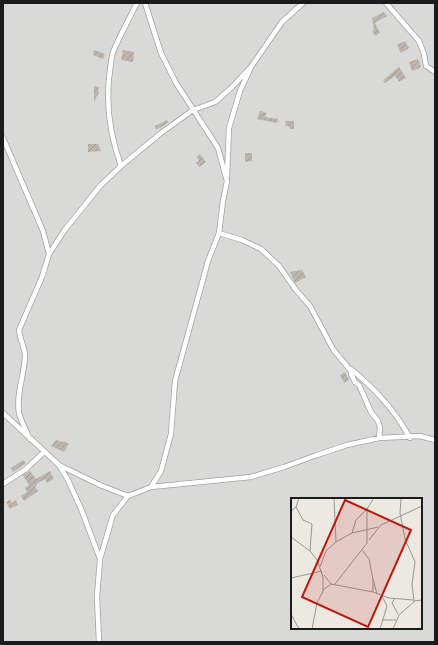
<svg xmlns="http://www.w3.org/2000/svg" width="438" height="645" viewBox="0 0 438 645" font-family="'Noto Sans',sans-serif">
	<style>
		.residential { fill: #d9d9d8; fill-rule: evenodd }
		.building { fill: url(#building-hatch) }
		.lines { fill: none; stroke-linecap: round; stroke-linejoin: round }
		.street-casing { stroke: #a2a2a2; stroke-width: 6 }
		.street { stroke: #fff; stroke-width: 4.5 }
		.inset-road { fill: none; stroke: #989792; stroke-width: 1 }
		.view { fill: #b9190e; fill-opacity: 0.15; stroke: #b9190e; stroke-width: 2 }
		.inset-edge { fill: none; stroke: #1b1b1b; stroke-width: 2 }
	</style>
	<defs>
		<pattern id="building-hatch" width="6" height="6" patternUnits="userSpaceOnUse"><rect width="6" height="6" fill="#bcb6af"/><path d="M-1 1l2-2M0 6l6-6M5 7l2-2" fill="none" stroke="#a19c96"/></pattern>
	</defs>
	<rect width="100%" height="100%" fill="#ece9e2"/>
	<path class="residential" d="M3 3H435V642H3ZM292 499H421V628H292Z"/>
	<path class="building" d="M384 12 387 16 375 23 380 33 375 36 372 31 374 30 372 18Z
		M405 41 409 48 401 53 397 45Z
		M94 50 105 54 103 59 93 55Z
		M123 50 134 52 133 62 121 60Z
		M418 59 421 67 412 71 409 62Z
		M399 67 406 78 399 82 395 76 385 83 383 80Z
		M94 86 99 87 98 91H99L98 95H97L95 101H94Z
		M260 111 267 113 265 117 278 119 277 123 257 119Z
		M167 120 168 123 156 130 155 126Z
		M286 121H294V129H290L289 126H285Z
		M88 144H98L101 151 88 152Z
		M245 153H252V161L245 162Z
		M200 154 206 162 199 167 196 163 199 161 197 157Z
		M302 270 306 277 295 283 290 272Z
		M345 372 349 380 344 383 340 375Z
		M56 440 62 442 64 441 69 444 64 452 51 446Z
		M23 460 26 463 13 472 11 468Z
		M30 471 36 479 50 471 54 479 47 483 45 479 38 483 35 487 38 491 24 501 21 496 27 492 25 488 29 485 23 475Z
		M10 500 12 503 16 500 18 505 10 509 6 502Z"/>
	<g class="lines">
		<defs>
			<path id="street" d="M145 3 161 53 176 83 218 148 227 181 223 201 219 233 208 261 175 381 171 434 161 471 151 487
				M386 3 419 41 424 54 426 66 435 72
				M3 138 43 231 49 254
				M121 166C110 135 105 103 110 70 111 64 111 58 113 52 120 35 129 19 137 3
				M227 176 229 128 240 91 251 67 282 22 303 3
				M219 233 242 240 261 249 279 266 296 290 310 306 333 349 350 370
				M3 413 59 465 68 480 82 511 100 559 97 597 99 642
				M379 438 380 428 378 421 371 412 359 385 355 382 351 374V369C376 390 394 409 410 438
				M30 439C26 431 21 421 19 413 16 394 24 376 25 357 25 348 20 340 19 330L42 277 49 254 64 231 100 186 121 166 161 133 193 110 215 102 230 89 251 67
				M59 465 100 485 128 496 113 515 100 559
				M3 484 26 469 44 452
				M128 496 151 487 251 477 284 467 317 455 347 445 379 438 420 436 435 440"/>
		</defs>
		<use href="#street" class="street-casing"/>
		<use href="#street" class="street"/>
	</g>
	<g transform="translate(291 498)">
		<rect width="131" height="131" fill="#ece9e2"/>
		<path class="inset-road" d="M43 0 45 44M110 0 109 15 114 41 124 64 121 86 123 103 131 102M76 11 83 0M0 13 5 9 8 0M0 39 19 53 21 26 12 22 5 9M78 42 90 27 131 8M71 52 78 61 82 81M19 53 26 62 32 79V93L26 105 21 131M29 69 35 53 45 44 61 35 87 29M0 80 31 73M40 86 82 94 98 100 122 102M44 86 76 45V11L65 22 61 35M32 92 40 86 33 77M82 94V81L86 96M104 100 101 105 107 116M0 116 8 131M91 122H105M89 131 96 108 91 98M102 131 108 117 124 103"/>
		<path class="view" d="M54 2 120 32 77 129 11 99Z"/>
		<rect width="131" height="131" class="inset-edge"/>
	</g>
	<rect width="438" height="645" fill="none" stroke="#1b1b1b" stroke-width="8"/>
</svg>
